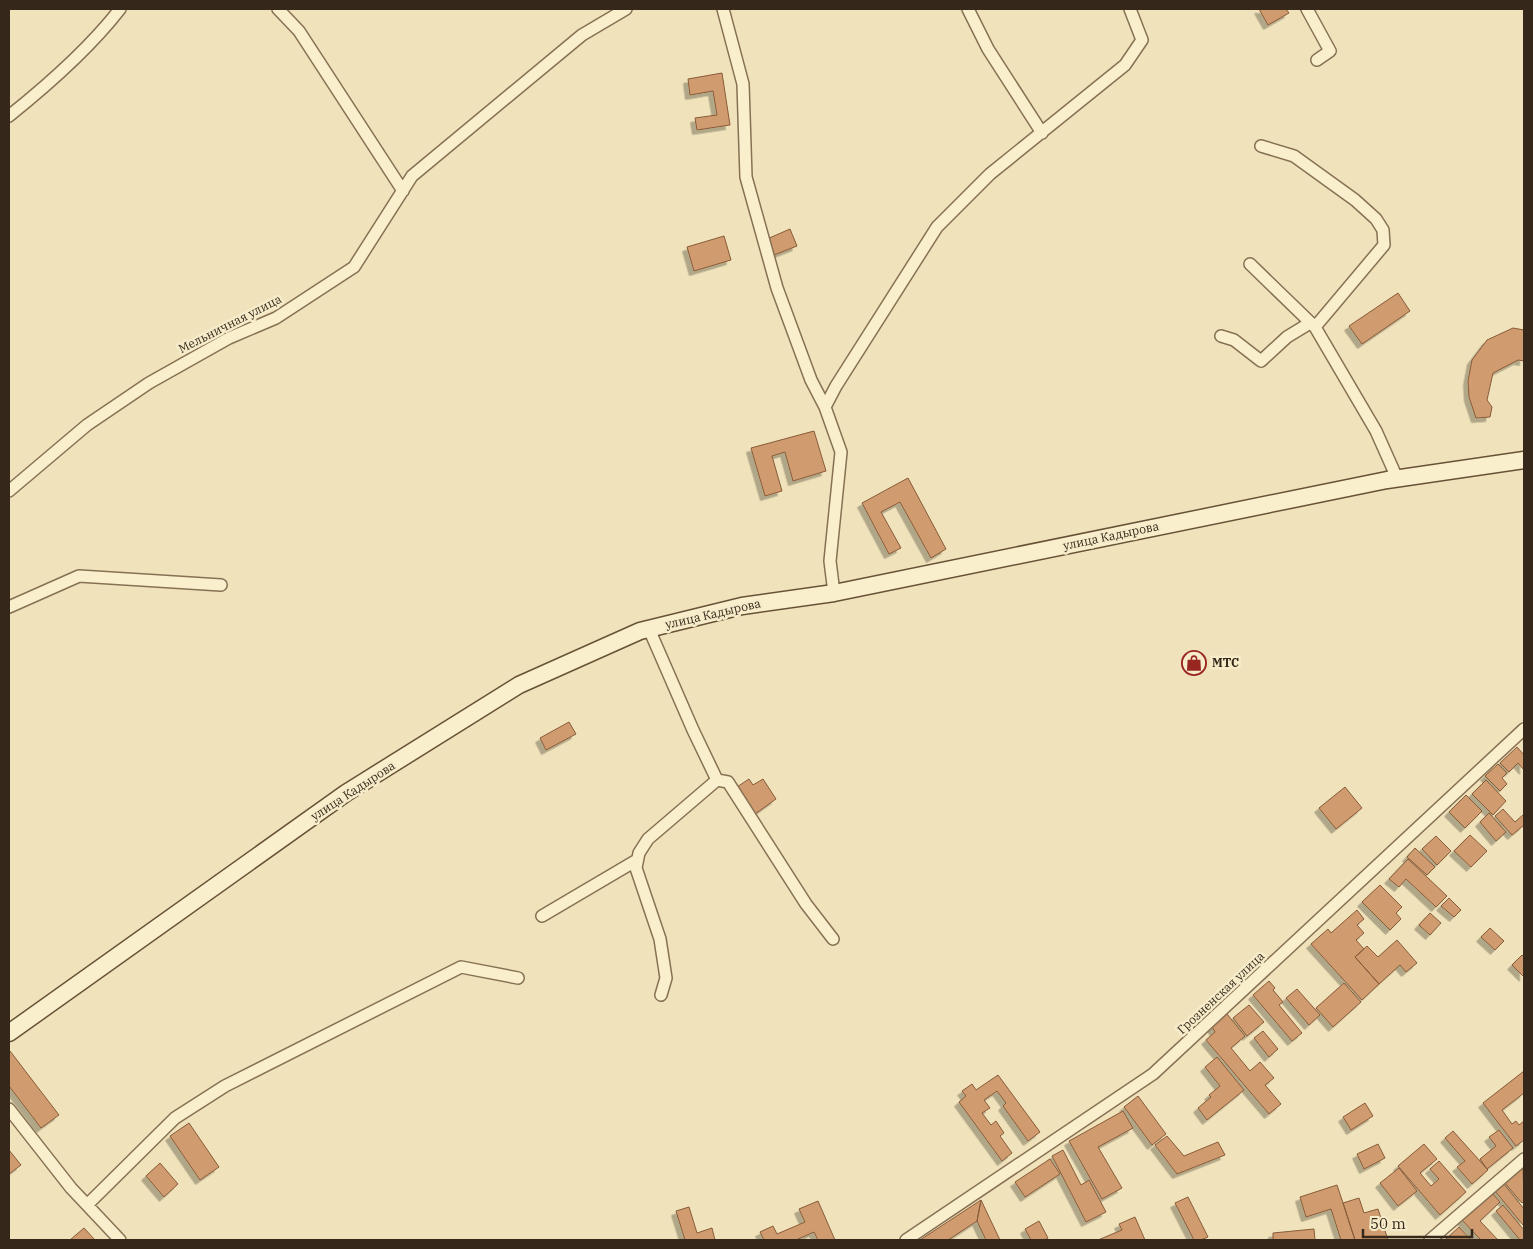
<svg xmlns="http://www.w3.org/2000/svg" width="1533" height="1249" viewBox="0 0 1533 1249" font-family="'IBM Plex Serif',serif">
	<style>
		.building { fill: #d09b6e; stroke: #875b39; filter: url(#shadow) }
		.lines { fill: none; stroke-linecap: round; stroke-linejoin: round }
		.street-casing { stroke: #877154; stroke-width: 14 }
		.secondary-casing { stroke: #685237; stroke-width: 19 }
		.street { stroke: #faefcd; stroke-width: 11 }
		.secondary { stroke: #faefcd; stroke-width: 16 }
		.labels { text-anchor: middle; stroke-width: 5; stroke-linejoin: round; paint-order: stroke }
		.street-label { font-size: 12px; fill: #35281a; stroke: #f7ecca }
		.poi-label { font-size: 12px; font-weight: bold; fill: #35281a; stroke: #f7ecca; text-anchor: start }
	</style>
	<defs>
		<filter id="shadow"><feDropShadow dx="-4.5" dy="4.5" stdDeviation="0" flood-color="#0004"/></filter>
	</defs>
	<rect width="100%" height="100%" fill="#f0e2ba"/>
	<path class="building" d="M1259 9H1286L1289 13 1268 25Z
		M722 73 730 125 697 130 695 118 717 115 713 91 690 95 688 79Z
		M790 229 797 246 774 255 767 239Z
		M724 236 731 260 694 271 687 247Z
		M1398 293 1410 311 1362 344 1349 326Z
		M1513 328 1524 330V361L1518 360 1493 373 1487 400 1492 407 1490 417 1476 418 1469 397 1468 381 1472 360 1487 340Z
		M814 431 826 471 793 481 785 452 772 456 782 491 765 496 751 448Z
		M908 478 946 549 931 558 900 502 881 512 901 548 889 554 862 503Z
		M569 722 576 734 546 750 540 738Z
		M1517 747 1524 755V770L1518 763 1509 772 1500 763Z
		M1498 764 1507 773 1502 778 1507 784 1500 791 1485 776Z
		M749 779 753 785 763 779 776 799 755 814 737 787Z
		M1486 780 1506 801 1493 815 1472 794Z
		M1345 787 1362 808 1336 829 1319 808Z
		M1466 795 1482 811 1465 828 1449 812Z
		M1503 809 1515 822 1524 814V825L1512 835 1495 816Z
		M1489 813 1506 832 1496 841 1480 822Z
		M1470 835 1487 851 1471 867 1454 851Z
		M1436 836 1451 851 1437 865 1422 849Z
		M1415 848 1435 867 1427 875 1407 857Z
		M1408 859 1447 896 1436 907 1406 879 1399 887 1389 879Z
		M1380 885 1402 907 1396 913 1401 919 1390 930 1362 902Z
		M1449 898 1461 910 1454 917 1441 906Z
		M1357 910 1364 919 1357 925 1364 933 1356 940 1364 949 1355 957 1379 984 1362 1000 1311 944 1328 929 1331 933Z
		M1430 913 1441 923 1430 935 1419 925Z
		M1490 928 1504 941 1495 950 1481 937Z
		M1397 940 1417 963 1406 972 1400 965 1379 984 1355 957 1367 946 1378 957Z
		M1522 955 1524 957V977L1512 965Z
		M1269 981 1275 988 1273 990 1283 1002 1279 1005 1302 1033 1292 1041 1253 995Z
		M1344 983 1361 1002 1333 1027 1316 1008Z
		M1297 989 1320 1015 1309 1025 1286 998Z
		M1249 1005 1264 1022 1247 1036 1233 1018Z
		M1227 1014 1245 1036 1231 1048 1250 1071 1260 1062 1274 1078 1265 1085 1281 1104 1269 1114 1206 1040 1215 1032 1212 1027Z
		M1263 1031 1278 1049 1269 1057 1254 1038Z
		M10 1051 59 1115 41 1128 9 1086V1052Z
		M1217 1057 1244 1090 1207 1120 1198 1108 1211 1097 1209 1095 1220 1086 1205 1067Z
		M1524 1071V1093L1502 1110 1512 1124 1516 1121 1519 1125 1524 1121V1140L1516 1146 1483 1103Z
		M998 1075 1040 1132 1028 1141 1003 1106 1006 1103 997 1091 984 1100 990 1108 982 1113 991 1125 996 1121 1004 1133 1000 1136 1012 1153 1002 1161 959 1102 966 1096 962 1091 972 1084 976 1090Z
		M1138 1096 1166 1134 1152 1145 1124 1107Z
		M1365 1103 1373 1116 1351 1130 1343 1117Z
		M1123 1111 1133 1128 1098 1147 1122 1188 1102 1199 1069 1141Z
		M189 1123 219 1167 200 1180 170 1136Z
		M1499 1130 1513 1148 1487 1169 1480 1159 1496 1146 1489 1137Z
		M1453 1131 1488 1170 1472 1184 1457 1167 1465 1161 1445 1138Z
		M1167 1136 1184 1156 1218 1142 1225 1155 1177 1174 1155 1145Z
		M1378 1144 1385 1158 1364 1169 1357 1154Z
		M1424 1144 1437 1159 1420 1173 1431 1186 1439 1179 1430 1169 1439 1161 1466 1192 1440 1215 1398 1166Z
		M9 1150 21 1165 9 1174Z
		M1063 1150 1081 1185 1089 1180 1106 1212 1086 1222 1052 1156Z
		M1050 1159 1060 1174 1025 1197 1015 1182Z
		M160 1163 178 1184 164 1197 146 1176Z
		M1523 1166 1524 1201 1522 1203 1504 1182Z
		M1399 1168 1417 1191 1398 1206 1380 1183Z
		M1504 1184 1524 1209V1223L1523 1225 1495 1191Z
		M1337 1185 1343 1203 1355 1240H1341L1331 1209 1306 1217 1300 1197Z
		M1492 1193 1500 1202 1480 1221 1498 1240H1481L1462 1220Z
		M1188 1197 1208 1237 1201 1240H1194L1175 1203Z
		M1359 1198 1364 1213 1378 1209 1388 1240H1355L1343 1203Z
		M981 1200 1000 1240H986L977 1221Z
		M981 1200 977 1221 948 1240H920Z
		M818 1201 835 1240H818L814 1232 796 1240H764L760 1232 773 1226 777 1234 805 1222 799 1209Z
		M1503 1205 1524 1230V1240H1520L1496 1211Z
		M689 1207 697 1233 712 1228 715 1240H685L676 1211Z
		M1135 1217 1145 1240H1098L1122 1230 1119 1224Z
		M1039 1221 1048 1238 1044 1240H1031L1025 1229Z
		M1459 1227 1471 1240H1445Z
		M84 1228 95 1240H70Z
		M1314 1229 1315 1240H1273V1233Z"/>
	<g class="lines">
		<defs>
			<path id="street" d="M278 9 299 31 403 191
				M723 9 743 84 746 177 777 288 811 380 825 407
				M968 9 988 49 1042 133
				M1307 9 1330 51 1317 60
				M9 116C49 84 89 49 120 9
				M1261 146 1294 156 1355 200 1376 219 1383 230 1384 245 1315 327
				M1250 264 1315 327 1376 431 1397 478
				M1221 336 1234 340 1261 361 1287 337 1310 323
				M9 491 87 425 149 383 229 338 276 318 354 267 412 176 582 35 626 9
				M834 593 830 561 841 452 825 407 836 386 937 227 990 174 1125 65 1142 40 1130 9
				M9 607 79 576 221 585
				M649 629 693 730 717 780
				M717 780 728 782 806 904 833 939
				M542 916 637 860
				M661 995 666 978 660 939 636 868 639 853 648 839 717 780
				M9 1109 71 1188 120 1240
				M87 1205 175 1118 225 1086 461 967 518 978
				M906 1240 1153 1074 1524 729
				M1430 1240 1524 1159"/>
			<path id="secondary" d="M9 1033 346 793 519 685 640 631 742 606 834 593 1387 480 1524 460"/>
		</defs>
		<use href="#street" class="street-casing"/>
		<use href="#secondary" class="secondary-casing"/>
		<use href="#street" class="street"/>
		<use href="#secondary" class="secondary"/>
	</g>
	<defs>
		<symbol id="shop-ring" viewBox="-11 -11 22 22"><circle r="9.5" fill="#f7ecca" stroke="#982621" stroke-width="1.5"/><path d="M-5-2.5h2.3a2.7 3.5 0 0 1 5.4 0H5L5.5 6h-11ZM-1.5-2.5h3a1.5 2.3 0 0 0-3 0Z" fill="#982621"/></symbol>
	</defs>
	<g fill-rule="evenodd">
		<use href="#shop-ring" x="1180" y="649" width="28" height="28"/>
	</g>
	<g class="labels">
		<g class="street-label">
			<text transform="translate(230 324) rotate(-27)" y="4">Мельничная улица</text>
			<text transform="translate(1111 536) rotate(-12)" y="4">улица Кадырова</text>
			<text transform="translate(713 614) rotate(-13)" y="4">улица Кадырова</text>
			<text transform="translate(353 791) rotate(-33)" y="4">улица Кадырова</text>
			<text transform="translate(1221 993) rotate(-43)" y="4">Грозненская улица</text>
		</g>
		<g class="poi-label">
			<text x="1212" y="667">МТС</text>
		</g>
	</g>
	<rect width="1533" height="1249" fill="none" stroke="#35281a" stroke-width="20"/>
	<path d="M1363 1229v8h109v-8" fill="none" stroke="#35281a" stroke-width="2.5"/>
	<text x="1370" y="1229" font-size="15" fill="#35281a" stroke="#f7ecca" stroke-width="4" paint-order="stroke">50 m</text>
</svg>
